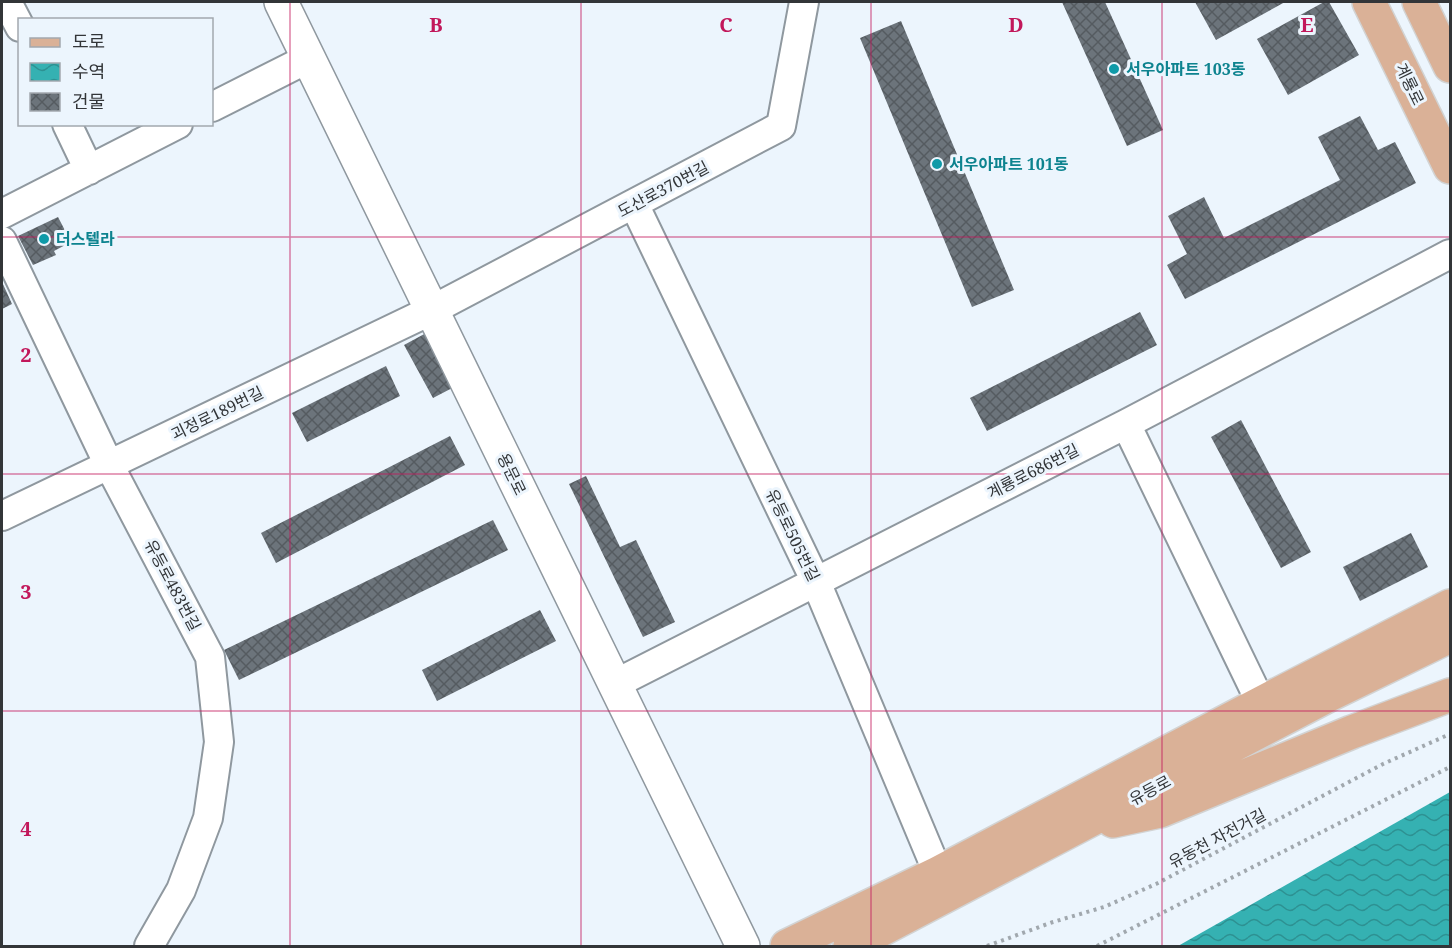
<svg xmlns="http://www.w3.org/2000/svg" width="1452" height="948" viewBox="0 0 1452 948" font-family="'Noto Serif','Noto Sans KR',serif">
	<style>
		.water { fill: url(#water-waves) }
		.building { fill: url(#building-cross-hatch) }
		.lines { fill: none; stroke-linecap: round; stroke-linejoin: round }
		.street-casing { stroke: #8f989f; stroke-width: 32 }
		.secondary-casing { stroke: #8f989f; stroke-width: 36 }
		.primary-casing { stroke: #d2d3d3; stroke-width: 36 }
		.path { stroke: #a1a8ae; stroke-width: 4; stroke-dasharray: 3 4.5; stroke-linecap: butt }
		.street { stroke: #fff; stroke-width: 28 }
		.secondary { stroke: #fff; stroke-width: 33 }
		.primary { stroke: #dab197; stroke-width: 33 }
		.grid { fill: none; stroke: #c2185b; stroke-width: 1.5; stroke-opacity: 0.55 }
		.culture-dot { fill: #0f9aa8; stroke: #ecf5fd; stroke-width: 2 }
		.labels { text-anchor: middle; stroke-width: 6; stroke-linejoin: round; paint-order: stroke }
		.culture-label { font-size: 16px; font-weight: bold; fill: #0d838f; stroke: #ecf5fd; text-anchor: start }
		.street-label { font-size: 16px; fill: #323538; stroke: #ecf5fd }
		.grid-label { font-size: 20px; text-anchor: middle; font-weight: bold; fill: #c2185b; stroke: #ecf5fd; stroke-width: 6; stroke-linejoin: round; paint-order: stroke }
	</style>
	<defs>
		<pattern id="water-waves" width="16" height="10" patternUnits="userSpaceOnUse" patternTransform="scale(1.5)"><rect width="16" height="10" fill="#35b1b2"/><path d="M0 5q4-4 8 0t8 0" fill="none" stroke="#2d9192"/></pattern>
		<pattern id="building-cross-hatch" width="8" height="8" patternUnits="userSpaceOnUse" patternTransform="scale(1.5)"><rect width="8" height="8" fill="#6c747b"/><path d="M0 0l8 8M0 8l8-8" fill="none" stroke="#555b60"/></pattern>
	</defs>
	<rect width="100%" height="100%" fill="#ecf5fd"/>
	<path class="water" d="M1450 792V946H1178Z"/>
	<path class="building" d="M1062 2H1105L1163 130 1127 146Z
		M1195 2H1285L1216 40Z
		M1324 2H1329L1359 55 1288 95 1257 39Z
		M901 21 1014 290 972 307 860 38Z
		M1360 116 1378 150 1395 142 1416 183 1185 299 1167 265 1187 254 1168 216 1204 197 1224 238 1340 180 1318 137Z
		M58 217 71 242 54 251 56 255 33 265 18 236Z
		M2 282 12 304 2 309Z
		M1140 312 1157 345 987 431 970 398Z
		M428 332 458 385 433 398 404 345Z
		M386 366 400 396 307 442 292 413Z
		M1241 420 1311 552 1281 568 1211 437Z
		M450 436 465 465 276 563 261 533Z
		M586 476 620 547 636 540 675 622 643 637 569 484Z
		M493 520 508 550 239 680 224 650Z
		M1411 533 1428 567 1360 601 1343 567Z
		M540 610 556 641 437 701 422 670Z"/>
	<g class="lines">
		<defs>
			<path id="street" d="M7 2 20 27
				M212 107 309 58
				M67 124 89 170
				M634 204 816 582 938 873
				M2 214 178 124
				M2 241 109 465 210 657 219 742 208 818 181 890 149 946
				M1126 424 1261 703
				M2 516 432 310 781 126 804 2
				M615 684 1126 424 1450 254"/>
			<path id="secondary" d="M281 2 743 946"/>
			<path id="primary" d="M1369 2 1450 167
				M1419 2 1450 66
				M1113 821 1160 811 1352 732 1450 695
				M787 946 938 873 1261 703 1450 606
				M850 946 1331 694 1450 636"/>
		</defs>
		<use href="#street" class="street-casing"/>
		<use href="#secondary" class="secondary-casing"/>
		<use href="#primary" class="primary-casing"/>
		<path class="path" d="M987 946 1053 922 1104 907 1156 884 1383 764 1450 734
			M1097 946 1450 767"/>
		<use href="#street" class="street"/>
		<use href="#secondary" class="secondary"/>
		<use href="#primary" class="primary"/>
	</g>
	<path class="grid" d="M290 2V946M581 2V946M871 2V946M1162 2V946M2 237H1450M2 474H1450M2 711H1450"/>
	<g class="culture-dot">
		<circle cx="1114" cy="69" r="6"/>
		<circle cx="937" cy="164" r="6"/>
		<circle cx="44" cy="239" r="6"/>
	</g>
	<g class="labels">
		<g class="culture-label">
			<text x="1126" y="75">서우아파트 103동</text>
			<text x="949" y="170">서우아파트 101동</text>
			<text x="56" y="245">더스텔라</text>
		</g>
		<g class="street-label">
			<text transform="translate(1410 84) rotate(64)" y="6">계룡로</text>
			<text transform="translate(663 189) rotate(-28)" y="6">도산로370번길</text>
			<text transform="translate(217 413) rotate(-26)" y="6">괴정로189번길</text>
			<text transform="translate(1033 471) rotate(-27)" y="6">계룡로686번길</text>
			<text transform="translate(512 474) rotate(64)" y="6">용문로</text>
			<text transform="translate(793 535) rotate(64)" y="6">유등로505번길</text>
			<text transform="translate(173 585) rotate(62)" y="6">유등로483번길</text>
			<text transform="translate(1150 790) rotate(-28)" y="6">유등로</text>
			<text transform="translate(1217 838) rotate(-28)" y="6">유동천 자전거길</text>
		</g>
	</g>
	<g class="grid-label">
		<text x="436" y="32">B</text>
		<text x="726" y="32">C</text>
		<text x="1016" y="32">D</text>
		<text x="1307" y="32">E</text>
		<text x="26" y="362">2</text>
		<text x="26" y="599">3</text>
		<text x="26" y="836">4</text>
	</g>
	<rect width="1452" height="948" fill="none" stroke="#323538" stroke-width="6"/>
	<rect x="18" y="18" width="195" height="108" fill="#ecf5fd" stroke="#a2a8ae" stroke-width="1.5"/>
	<rect x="30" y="38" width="30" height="9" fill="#dab197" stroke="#a2a8ae" stroke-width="1.5"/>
	<text x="72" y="48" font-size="18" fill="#323538">도로</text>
	<rect x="30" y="63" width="30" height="18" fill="url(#water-waves)" stroke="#a2a8ae" stroke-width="1.5"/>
	<text x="72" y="78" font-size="18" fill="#323538">수역</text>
	<rect x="30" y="93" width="30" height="18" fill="url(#building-cross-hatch)" stroke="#a2a8ae" stroke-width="1.5"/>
	<text x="72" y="108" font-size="18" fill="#323538">건물</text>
</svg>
